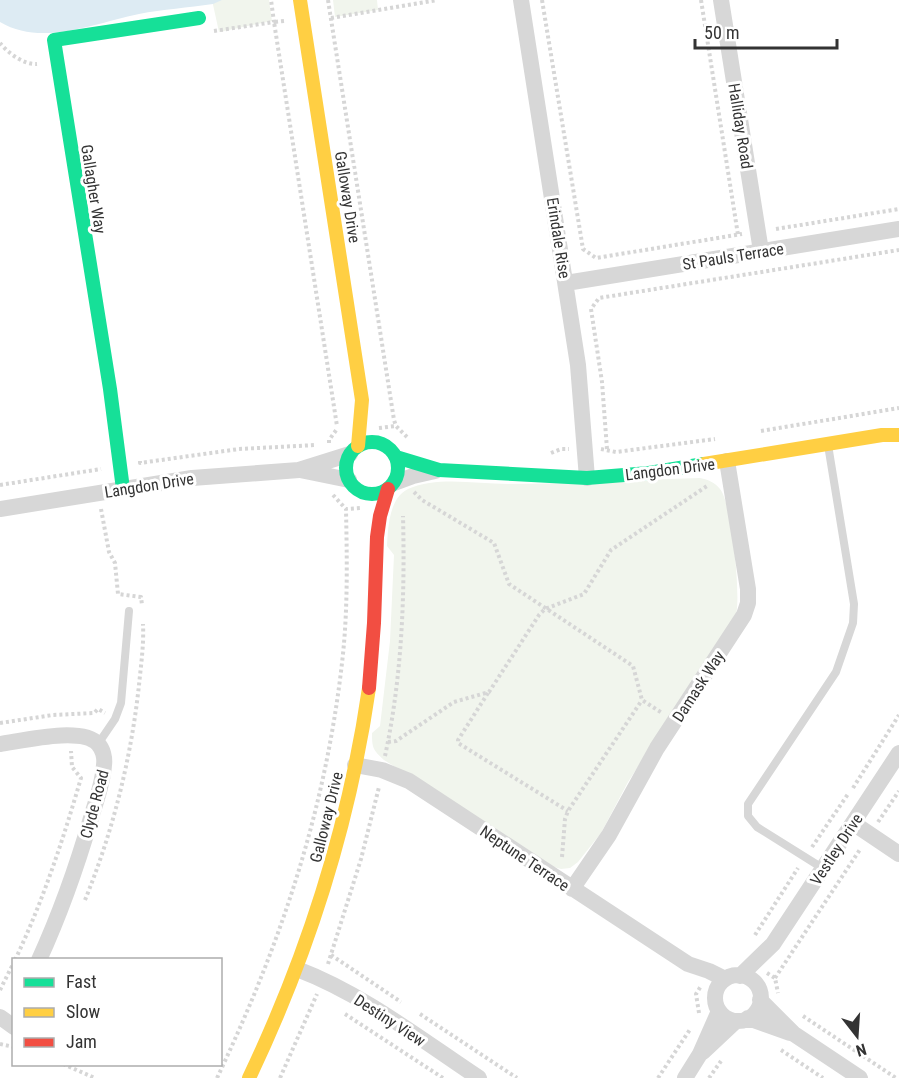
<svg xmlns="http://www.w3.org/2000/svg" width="899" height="1078" viewBox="0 0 899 1078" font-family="'Roboto Condensed',sans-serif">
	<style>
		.green { fill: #f1f5ed }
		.water { fill: #ddebf3 }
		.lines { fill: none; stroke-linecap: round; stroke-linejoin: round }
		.path { stroke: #d6d6d6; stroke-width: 4; stroke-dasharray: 3 3; stroke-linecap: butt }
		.lane { stroke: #d7d7d7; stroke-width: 8 }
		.street { stroke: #d7d7d7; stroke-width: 16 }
		.fast { stroke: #16e098; stroke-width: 14 }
		.slow { stroke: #ffcf43; stroke-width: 14 }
		.jam { stroke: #f24e42; stroke-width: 14 }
		.labels { text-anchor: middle; stroke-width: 6; stroke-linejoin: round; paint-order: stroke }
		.street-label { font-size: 16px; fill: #333; stroke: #fff }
	</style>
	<rect width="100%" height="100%" fill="#fff"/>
	<path class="green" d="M212 0H269L272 21 219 32Z
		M333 0H377L378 10 335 17Z
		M700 478C709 480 714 482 720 489 732 503 741 596 736 615L628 782 601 833 578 862 570 868 561 869 554 867 384 760C373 750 372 748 372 733L380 726 390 641 394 555 387 546C388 528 389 498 408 489 438 476 476 484 508 484 572 484 636 480 700 478Z"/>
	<path class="water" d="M0 0H222L213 4C188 8 163 9 139 14 95 23 42 47 0 22Z"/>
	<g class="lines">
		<path class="path" d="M328 0 394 420 396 426 408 438
			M542 0 583 249 596 258 742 234
			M701 0 738 235
			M331 18 437 0
			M284 21 274 22 337 426
			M214 31 274 22 271 0
			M0 43C8 53 24 65 37 64
			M776 229 899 209
			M379 428 396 426
			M761 431 899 408
			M329 443V440L337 429
			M601 449 616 452 715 439
			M607 449 602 382 591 309 599 298 899 250
			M551 453 561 449H569
			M140 461V463L239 449 316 445
			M0 485 101 469
			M414 492 422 500 494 543 509 584 633 666 642 700 662 713
			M333 495 346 509 361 508
			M101 509 109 552 115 563 118 594 141 597 142 605
			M488 693 458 740V743L568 811
			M0 723 53 715 94 713 98 709 105 713
			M388 742 396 741 454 702 489 692 539 615 545 609 584 594 611 550 707 486
			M385 756C402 677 405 596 403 516
			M853 788 899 715
			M878 822 899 791
			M812 847 848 794
			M562 857 565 819 568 811 642 700
			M85 900C113 831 131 759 139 685 141 665 144 644 143 624
			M755 935 798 868
			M331 955 401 1002
			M15 960C43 901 63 840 81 778L72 767 71 751
			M328 964 361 859 379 787
			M767 973 775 978 778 993
			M775 978 861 848
			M0 990 14 962
			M699 1013 696 994 701 986
			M345 1014 443 1078
			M420 1014 517 1078
			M803 1016 896 1078
			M0 1044 14 1047
			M781 1050 823 1078
			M63 1064 95 1078
			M217 1078C281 943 325 812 342 663 348 612 347 560 346 509
			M280 1078 317 994
			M658 1078 691 1028
			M709 1078 721 1061"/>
		<path class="lane" d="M98 744 115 719 121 703 129 611
			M824 869 757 827 748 816V804L836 672 853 623 854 604 828 445"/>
		<path class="street" d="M521 0 578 365 587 478
			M721 0 761 251
			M566 283 899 229
			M300 470 349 480
			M394 483 413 476 435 471
			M0 509 192 478 299 470 350 454
			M0 744C22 741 82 726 98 744 103 749 105 758 104 765 103 783 96 801 91 818 77 866 60 914 39 960
			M355 765 382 770 409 781 688 964 709 971 725 979
			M853 823 899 854
			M572 889 609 835 657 748 744 615 748 603V589L727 461
			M297 969C363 994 420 1039 479 1078
			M715 998a23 23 0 1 1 46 0a23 23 0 1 1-46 0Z
			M740 976 773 944 899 753
			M760 1000 794 1034 860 1078
			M0 1017 14 1027
			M748 1018 790 1033
			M703 1052 736 1021
			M685 1078 700 1054 719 1011"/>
		<path class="fast" d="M346 468a26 26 0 1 1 52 0a26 26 0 1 1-52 0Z
			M396 457 439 470 587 478 649 473 704 464
			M123 489 110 389 54 40 199 18"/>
		<path class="slow" d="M300 0 362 400 358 446
			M704 464 882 435H899
			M249 1078C309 952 349 826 369 688"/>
		<path class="jam" d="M369 688 374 623 377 537 380 516 388 489"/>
	</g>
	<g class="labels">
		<g class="street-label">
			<text transform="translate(741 126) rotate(81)" y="6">Halliday Road</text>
			<text transform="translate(94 189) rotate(81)" y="6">Gallagher Way</text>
			<text transform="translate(348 197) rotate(81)" y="6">Galloway Drive</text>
			<text transform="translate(559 238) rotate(81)" y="6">Erindale Rise</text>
			<text transform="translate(733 256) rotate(-9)" y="6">St Pauls Terrace</text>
			<text transform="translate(670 469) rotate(-7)" y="6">Langdon Drive</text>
			<text transform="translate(149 485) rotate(-9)" y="6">Langdon Drive</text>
			<text transform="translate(698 686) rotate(-57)" y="6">Damask Way</text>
			<text transform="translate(94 804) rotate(-75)" y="6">Clyde Road</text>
			<text transform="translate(326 817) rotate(-76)" y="6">Galloway Drive</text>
			<text transform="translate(836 849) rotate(-57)" y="6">Vestley Drive</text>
			<text transform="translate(525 858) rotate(34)" y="6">Neptune Terrace</text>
			<text transform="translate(390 1020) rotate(33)" y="6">Destiny View</text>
		</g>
	</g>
	<rect x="12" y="958" width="210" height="108" fill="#ffffff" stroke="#adadad" stroke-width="1.5"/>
	<rect x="24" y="978" width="30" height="9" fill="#16e098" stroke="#adadad" stroke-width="1.5"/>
	<text x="66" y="988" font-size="18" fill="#333333">Fast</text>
	<rect x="24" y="1008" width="30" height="9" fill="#ffcf43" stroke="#adadad" stroke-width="1.5"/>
	<text x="66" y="1018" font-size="18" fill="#333333">Slow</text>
	<rect x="24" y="1038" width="30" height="9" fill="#f24e42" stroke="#adadad" stroke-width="1.5"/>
	<text x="66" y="1048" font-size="18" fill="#333333">Jam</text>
	<g transform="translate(857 1036) rotate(163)" stroke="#ffffff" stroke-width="4.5" paint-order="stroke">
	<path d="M0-4.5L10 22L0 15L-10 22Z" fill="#333333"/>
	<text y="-9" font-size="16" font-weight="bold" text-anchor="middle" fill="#333333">N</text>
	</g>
	<path d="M695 39v9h142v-9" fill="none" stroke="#333333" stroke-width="3"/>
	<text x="704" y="39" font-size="18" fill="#333333" stroke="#ffffff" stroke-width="4.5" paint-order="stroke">50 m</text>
</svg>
